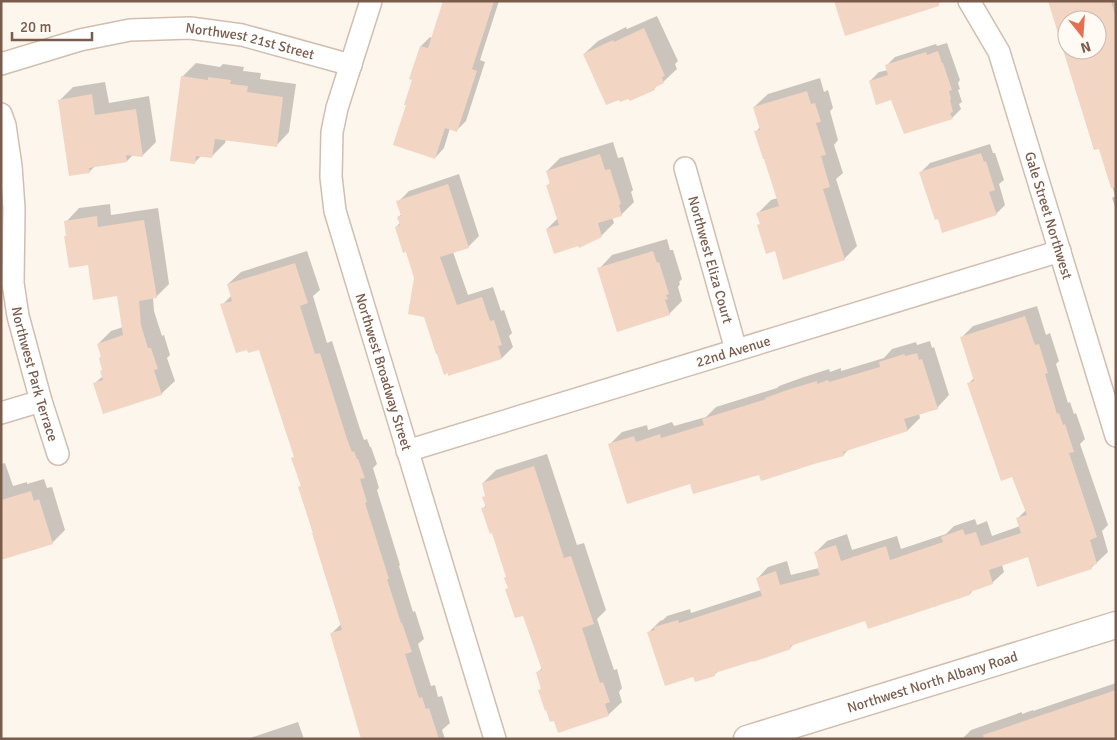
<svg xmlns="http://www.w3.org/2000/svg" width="1117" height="740" viewBox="0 0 1117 740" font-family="Signika,sans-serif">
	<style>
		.shadow { fill: #0003; fill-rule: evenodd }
		.building { fill: #f3d5c3; fill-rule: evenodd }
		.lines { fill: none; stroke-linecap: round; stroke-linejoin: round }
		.minor-casing { stroke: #d1beb0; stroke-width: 24 }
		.tertiary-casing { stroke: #d1beb0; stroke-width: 29 }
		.minor { stroke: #fff; stroke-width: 21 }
		.tertiary { stroke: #fff; stroke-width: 26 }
		.labels { text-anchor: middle; stroke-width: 5; stroke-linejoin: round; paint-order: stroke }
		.street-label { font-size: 14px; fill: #7a5c4d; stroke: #fffaf3 }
	</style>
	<rect width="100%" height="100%" fill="#fdf6ec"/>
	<path class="shadow" d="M444 1H499L480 60 485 62 466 121 457 130 450 128 444 148 435 158 407 104 421 46 430 37 432 38Z
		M1051 1H1116V209L1112 198 1115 196 1100 147 1094 149ZM1067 20H1097V50H1067Z
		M657 16 678 61 675 64 677 69 663 82 659 84 654 89 584 54 598 41 626 27 627 29Z
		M947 43 960 80 958 83 960 89 958 90 962 102 959 104 961 109 952 118 892 98 870 81 879 72 888 70 886 66 895 57 936 44 937 46Z
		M196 63 220 67 223 64 244 67 243 71 261 73 260 79 296 84 289 132 276 146 226 139 225 143 212 156 202 155 195 162 182 77Z
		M820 78 824 92 828 90 833 108 830 111 838 140 834 145 843 173 836 179 857 246 844 259 775 250 761 223 758 213 771 200 778 198 756 132 760 127 754 107 768 94Z
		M105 82 109 103 149 96 156 142 142 156 133 155 127 161 95 166 89 172 60 100 73 87Z
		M613 142 618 158 623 157 633 190 631 192 634 202 621 215 612 217 614 223 601 236 547 229 558 218 548 185 551 182 547 171 560 158Z
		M990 144 993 153H995L1004 180 999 184 1005 205 996 214 921 172 930 163Z
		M459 174 479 236 468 247 453 252 468 295 493 287 501 311 504 310 512 333 509 336 513 347 502 358 449 374 406 251 396 227 400 223 398 217 402 214 398 202 409 191Z
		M110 204 111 215 158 208 169 284 156 297 153 298 154 311 162 336 164 335 170 355 167 358 175 381 161 394 95 383 103 376V369L100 358 102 356 98 344 111 331 123 327 118 295 89 264 67 235 66 222 79 208Z
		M667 239 670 250H673L682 279 679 282 680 284 678 287 682 301 669 314 599 269 612 255Z
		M307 251 320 290 313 296 327 343 332 341 359 426 364 440 367 439 370 447H371L377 464 373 468 379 488 377 490 400 565 399 566 413 612 415 611 424 639 418 644 431 686 435 685 438 697 442 696 450 723 442 730 445 739H363L331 634 341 624 299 487 302 485 295 456 260 348 222 305 232 295 228 284 241 272Z
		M1037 306 1046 335 1050 333 1059 361 1056 364 1068 403 1070 402 1074 414 1076 413 1085 439 1080 444 1108 525 1102 531 1108 552 1091 568 1028 556 1002 565 1004 572 992 583 974 589 970 594 866 619 795 643 790 648 720 670 715 674 694 676 649 632 660 621 663 620 667 616 690 609 691 613 761 590 757 579 768 567 787 561 791 575 819 568 816 552 827 541 847 534 852 550 897 536 901 549 946 534 954 526 975 519 977 525 987 521 992 536 1020 526 1017 519 1026 510 1013 476 969 383 974 378 962 337 973 326Z
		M930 341 932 348 934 347 949 395 937 408 919 413 920 418 908 430 849 449 843 455 760 474 691 482 609 445 622 432 647 425 648 430 672 422 674 426 706 417 716 407 777 388 779 386 804 377 829 369 830 372 841 368V371L884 358 892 349 916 342 917 345Z
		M547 454 577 545 584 543 606 610 597 619 614 670 617 669 622 688 619 692 622 702 608 715 554 719 539 691 542 688 537 673 542 668 524 614 509 587 507 577 492 532 483 509 486 505 484 497 486 495 483 483 496 470Z
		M5 463 13 486 27 482V484L44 479 47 488 52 487 65 530 52 543 1 559V464Z
		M1116 683V739H962L971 730 1022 712V714L1033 710V711Z
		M298 722 304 739H247Z"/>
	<path class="building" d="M443 1H494L472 69 477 71 457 132 445 128 435 159 393 145 406 105H404L412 80 409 79 420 46 428 48Z
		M834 1H939V6L845 36Z
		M1048 1H1111L1116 18V187L1111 188 1099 149 1094 150ZM1067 20H1097V50H1067Z
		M644 28 665 76 662 77 664 83 654 88 655 90 630 101 628 99 620 102 619 100 606 105 583 54 613 40 614 42Z
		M938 51 942 63H943L952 90 949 91 951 99 950 100 953 112 950 113 953 119 904 134 891 100 876 105 869 81 888 75 885 65 926 52 927 55Z
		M181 76 208 80V77L231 80 230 84 248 86 247 92 283 97 277 147 215 139 212 158 196 156 195 164 170 161Z
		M807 91 811 104 815 103 821 122 816 123 826 155 821 156 830 187 823 189 845 260 783 280 775 251 766 254 757 225 760 224 756 213 779 206 764 159H763L754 131 760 130 753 107Z
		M92 94 95 115 136 109 143 157 126 155 127 162 89 168 90 173 69 176 58 100Z
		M981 153 984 162 986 161 995 190 989 192 997 215 942 233 938 219 935 220 919 172Z
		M600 154 605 170 610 169 621 204 619 205 622 216 598 223 602 237 579 248 578 246 554 254 546 229 559 225 546 185 550 184 546 171Z
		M448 184 469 248 440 257 457 305 482 297 490 321 494 320 502 345 498 346 502 359 448 376V373L444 375 437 354H436L424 317 408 314 414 278 406 252 403 253 395 227 400 225 397 217 401 216 396 201Z
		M97 216 98 227 144 220 157 298 139 301 141 325 148 348H151L158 369 154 370 162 395 103 414 93 383 103 380 100 371 102 370 99 358 101 357 97 344 123 335 117 296 93 300 88 265 69 268 64 236H66L64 221Z
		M653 251 657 263 659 262 669 294 666 295 668 299 665 300 670 315 617 332 597 268Z
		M295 263 308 303 300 306 315 354 320 353 347 439 352 452 354 451 357 459H358L365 478 360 479 367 502 365 503 389 579H387L401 623H402L412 652 405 654 419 698 422 697 426 709 429 708 439 739H361L330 633 342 630 312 533H313L298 487 301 486 291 458 294 457 259 350 248 353 247 350 236 353 220 304 232 301 227 284Z
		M1025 316 1035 345 1039 344 1048 373 1045 374 1057 414 1059 413 1063 425 1065 424 1074 452 1069 453 1097 537 1090 540 1097 564 1091 566 1092 569 1037 587 1028 557 989 570 993 584 970 592V595L868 629 865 621 790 646 791 649 753 662V661L715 673V676L695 682 693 677 665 686 647 632 655 630 654 627 678 620 679 623 762 596 756 578 776 571 780 585 820 575 817 568 819 567 814 552 836 545 841 561 886 546 890 560 943 542 941 537 963 529 965 535 976 532 981 546 1021 533 1016 518 1027 515 1012 477 1001 481 967 383 974 381 960 337Z
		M917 353 919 360 922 359 938 409 904 419 908 431 843 452 844 456 814 464 761 481 759 475 693 494 690 484 627 504 608 444 634 436 636 442 660 434 661 438 704 425 702 419 766 399 765 398 790 389 817 381V384L828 380 829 382 880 367 879 362 904 354 905 356Z
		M534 466 564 558 571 556 594 624 582 628 600 683 603 682 610 702 605 704 609 716 558 733 554 721 550 722 546 710 545 711 538 690 541 689 536 672 542 670 523 616 515 618 505 589 508 588 504 578 506 577 492 533 490 534 481 508 486 507 482 497 485 496 482 483Z
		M31 491 34 501 39 499 53 544 1 560V500Z
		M1116 690V739H984L983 735Z"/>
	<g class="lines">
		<defs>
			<g id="minor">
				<path id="s1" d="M371 1 337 108 332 132 331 177 335 211 495 739"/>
				<path id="s2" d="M969 1 999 52 1116 436"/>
				<path id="s3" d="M1 64 80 40 130 30 190 28 242 35 351 65"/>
				<path id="s4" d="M1 114 5 125 11 166 14 208 13 283 18 316 41 401 58 454"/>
				<path id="s5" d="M685 168 736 350"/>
				<path d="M1 413 41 401"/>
				<path id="s6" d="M407 451 1060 251"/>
			</g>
			<g id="tertiary">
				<path id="s7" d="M747 739 1116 625"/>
			</g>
		</defs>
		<use href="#minor" class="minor-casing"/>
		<use href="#tertiary" class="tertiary-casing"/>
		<use href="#minor" class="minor"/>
		<use href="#tertiary" class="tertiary"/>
	</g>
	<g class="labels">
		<g class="street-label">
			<text dy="5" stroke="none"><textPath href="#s3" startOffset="255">Northwest 21st Street</textPath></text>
			<text dy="5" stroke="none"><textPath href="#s2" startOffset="230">Gale Street Northwest</textPath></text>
			<text dy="5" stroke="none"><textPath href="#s5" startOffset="95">Northwest Eliza Court</textPath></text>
			<text dy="5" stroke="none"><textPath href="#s6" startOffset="341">22nd Avenue</textPath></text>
			<text dy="5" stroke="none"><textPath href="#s1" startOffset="384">Northwest Broadway Street</textPath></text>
			<text dy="5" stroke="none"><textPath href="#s4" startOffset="264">Northwest Park Terrace</textPath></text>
			<text dy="5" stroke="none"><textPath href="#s7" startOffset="194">Northwest North Albany Road</textPath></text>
		</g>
	</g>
	<rect width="1117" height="740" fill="none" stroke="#7a5c4d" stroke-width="5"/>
	<g transform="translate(1082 35) rotate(163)"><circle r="24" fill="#fffaf3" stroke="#cabbb1"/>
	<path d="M0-4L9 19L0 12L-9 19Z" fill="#e76f51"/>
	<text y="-8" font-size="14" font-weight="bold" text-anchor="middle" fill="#7a5c4d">N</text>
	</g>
	<path d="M12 32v8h80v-8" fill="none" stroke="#7a5c4d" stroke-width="2.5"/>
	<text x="20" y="32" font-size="15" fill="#7a5c4d" stroke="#fffaf3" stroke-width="4" paint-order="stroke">20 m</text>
</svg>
